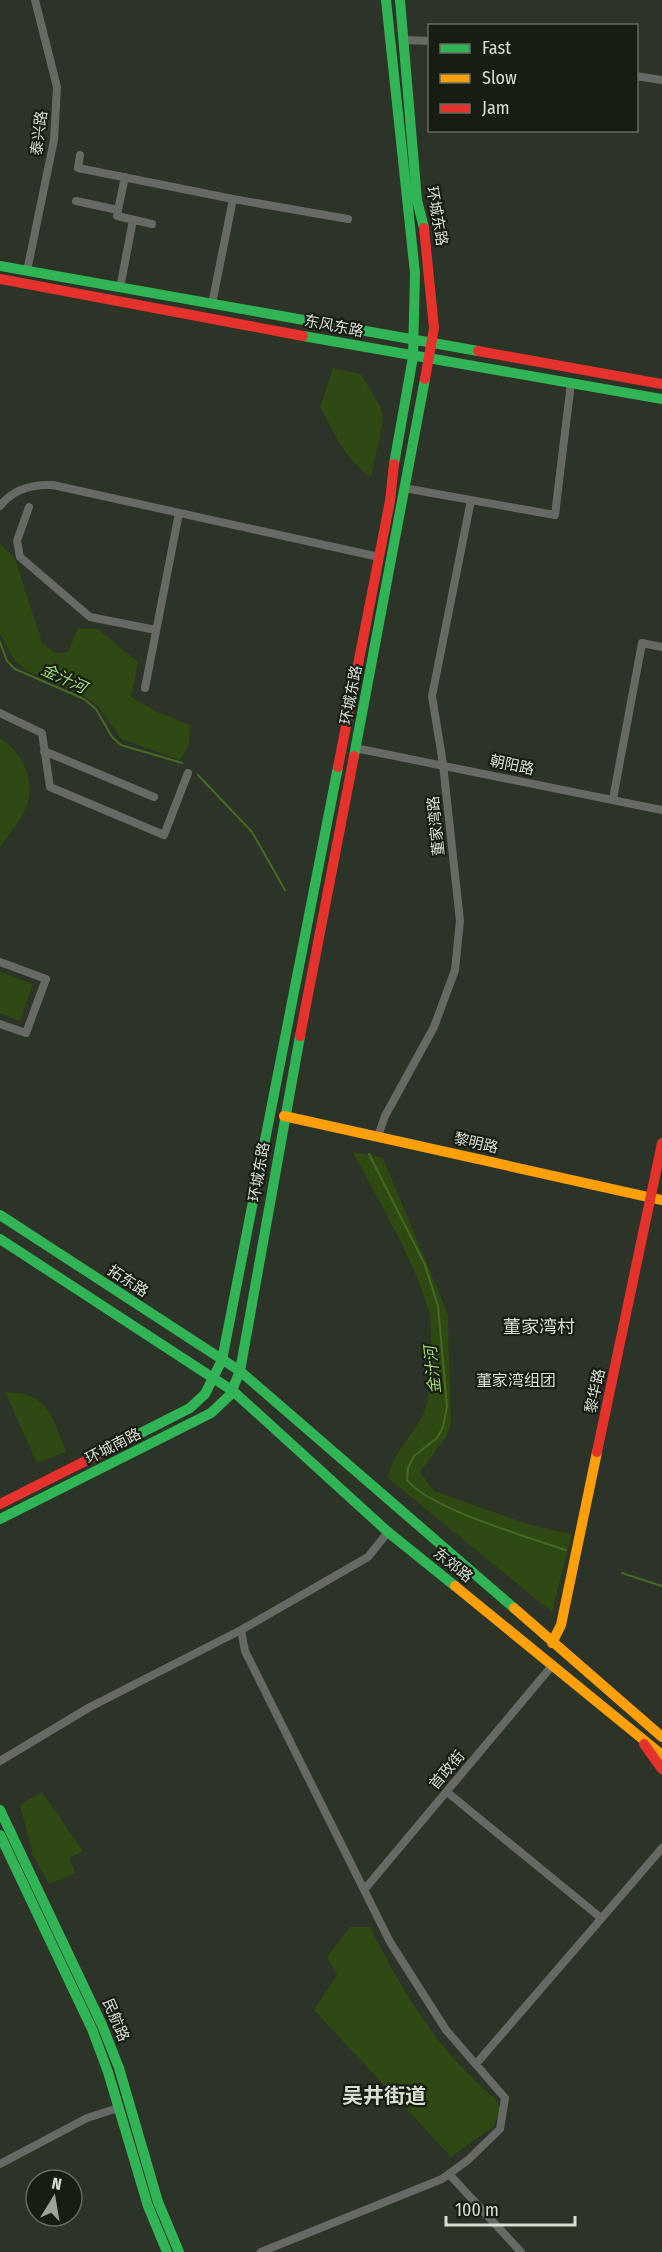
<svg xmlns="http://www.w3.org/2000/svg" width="662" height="2252" viewBox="0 0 662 2252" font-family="'Fira Sans Condensed','Noto Sans SC',sans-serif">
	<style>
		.green { fill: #2e4911 }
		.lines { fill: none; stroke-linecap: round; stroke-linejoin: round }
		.stream { stroke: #456a22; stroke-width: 2 }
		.street { stroke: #666964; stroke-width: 8 }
		.fast { stroke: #30b455; stroke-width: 10 }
		.slow { stroke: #ff9f0a; stroke-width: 10 }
		.jam { stroke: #e5322d; stroke-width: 10 }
		.labels { text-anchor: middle; stroke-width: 4.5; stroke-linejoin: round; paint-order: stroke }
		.street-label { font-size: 15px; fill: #d7dfd1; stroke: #171d13 }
		.water-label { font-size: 16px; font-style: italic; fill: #a0d973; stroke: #171d13 }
		.neighbourhood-label { font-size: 16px; fill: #d7dfd1; stroke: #171d13 }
		.quarter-label { font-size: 18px; fill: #d7dfd1; stroke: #171d13 }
		.district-label { font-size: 21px; font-weight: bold; fill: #d7dfd1; stroke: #171d13 }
	</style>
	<rect width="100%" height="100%" fill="#2c3327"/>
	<path class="green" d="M333 368 361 374 381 408 383 421 371 477C341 455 338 437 320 408Z
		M0 544 15 558 42 643 56 653 68 652 78 628 98 629 138 662 131 697 157 712 190 725 189 744 180 760 121 739 98 706 79 693 27 671 15 661 0 634Z
		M0 738C22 752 37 782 26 808 20 822 8 835 0 848Z
		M0 972 33 984 20 1021 0 1013Z
		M353 1152 383 1158 448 1314 451 1423 447 1436 420 1472 434 1491 531 1525 572 1534 552 1612 388 1478C392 1450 420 1431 427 1403 431 1386 433 1328 429 1312 413 1256 379 1203 353 1152Z
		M5 1392C49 1392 52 1417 66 1452L37 1463Z
		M42 1792 83 1851 69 1858 76 1873 49 1884 33 1855 20 1805Z
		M350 1927H370C407 1999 433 2044 495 2099L500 2108 494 2126 451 2157 314 2010 337 1975 327 1957Z"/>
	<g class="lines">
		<path class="stream" d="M0 642 7 661 15 669 84 699 96 709 112 737 121 745 182 763
			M198 775 252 832 285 890
			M369 1154 425 1265 438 1306 447 1406 443 1427 437 1438 414 1456 408 1468 407 1480C430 1509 528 1537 566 1550
			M622 1573 662 1586"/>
		<path class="street" d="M404 40 430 41
			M636 76 662 80
			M80 155 78 168 233 199 212 304
			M233 199 348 219
			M76 201 118 210 117 216 152 224
			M118 210 125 177
			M27 271 54 140 57 87 35 0
			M120 288 133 220
			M404 488 555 515 571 383
			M0 506C13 489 32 484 53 485L379 557
			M29 507 17 541 20 557 90 617 156 630
			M145 688 179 513
			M0 713 42 733 50 787 164 835 188 773
			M355 748 662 810
			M44 751 154 797
			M613 799 642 643 662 647
			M0 962 46 979 26 1033 0 1024
			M378 1136 385 1116 434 1027 455 970 460 921 443 764 432 696 471 500
			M0 1761 90 1707 241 1630
			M447 1792 601 1918
			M364 1890 551 1667
			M476 2064 662 1848
			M0 2164 87 2118 118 2108
			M449 2174 521 2252
			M261 2252 442 2179 468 2160 500 2129 505 2098 446 2030 390 1942 245 1651 241 1630 368 1557 388 1532"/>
		<path class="fast" d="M386 0 415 273 413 357 394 464
			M400 0 417 200 424 228
			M0 266 478 351
			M303 336 662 399
			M354 756 425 379
			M0 1215 240 1371 514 1608
			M0 1239 233 1391 388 1532 455 1586
			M129 1439 190 1408 205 1394 222 1360 338 767
			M0 1519 211 1413 230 1395 240 1371 300 1036
			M0 1810 102 2025 119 2068 158 2202 179 2252
			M0 1835 92 2029 108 2072 148 2206 167 2252"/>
		<path class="slow" d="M284 1116 662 1200
			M455 1586 662 1755
			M514 1608 662 1737
			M552 1643 561 1625 597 1452"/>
		<path class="jam" d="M424 228 434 328 425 379
			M0 279 303 336
			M478 351 662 384
			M338 767 390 501 394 464
			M300 1036 354 756
			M597 1452 662 1143
			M0 1504 129 1439
			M644 1744 662 1769"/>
	</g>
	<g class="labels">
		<g class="street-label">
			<text transform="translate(39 133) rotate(-83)" y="5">泰兴路</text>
			<text transform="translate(437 216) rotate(80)" y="5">环城东路</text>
			<text transform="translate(334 326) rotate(11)" y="5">东风东路</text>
			<text transform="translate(351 695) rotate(-79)" y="5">环城东路</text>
			<text transform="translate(512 765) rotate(12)" y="5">朝阳路</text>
			<text transform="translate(436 826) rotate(-96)" y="5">董家湾路</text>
			<text transform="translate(476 1143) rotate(13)" y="5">黎明路</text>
			<text transform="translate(259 1172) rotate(-80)" y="5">环城东路</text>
			<text transform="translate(128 1281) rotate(33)" y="5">拓东路</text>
			<text transform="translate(595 1391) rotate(-78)" y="5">黎华路</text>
			<text transform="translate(113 1446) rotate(-27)" y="5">环城南路</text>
			<text transform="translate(453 1565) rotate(39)" y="5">东郊路</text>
			<text transform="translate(447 1770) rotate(-50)" y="5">首政街</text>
			<text transform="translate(116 2020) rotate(67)" y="5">民航路</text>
		</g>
		<g class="water-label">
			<text transform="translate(64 678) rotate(25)" y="6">金汁河</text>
			<text transform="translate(432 1370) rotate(-96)" y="6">金汁河</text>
		</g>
		<g class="neighbourhood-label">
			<text x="516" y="1386">董家湾组团</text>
		</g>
		<g class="quarter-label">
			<text x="539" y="1333">董家湾村</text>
		</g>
		<g class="district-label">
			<text x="384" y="2103">吴井街道</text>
		</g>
	</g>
	<rect x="428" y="24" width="210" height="108" fill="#171d13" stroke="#646b5f" stroke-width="1.5"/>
	<rect x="440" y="44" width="30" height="9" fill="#30b455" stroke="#646b5f" stroke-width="1.5"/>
	<text x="482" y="54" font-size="18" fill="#d7dfd1">Fast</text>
	<rect x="440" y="74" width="30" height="9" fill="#ff9f0a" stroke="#646b5f" stroke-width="1.5"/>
	<text x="482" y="84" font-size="18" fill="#d7dfd1">Slow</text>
	<rect x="440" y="104" width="30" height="9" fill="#e5322d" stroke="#646b5f" stroke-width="1.5"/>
	<text x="482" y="114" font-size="18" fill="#d7dfd1">Jam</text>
	<g transform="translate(54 2198) rotate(11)"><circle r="28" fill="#171d13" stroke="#646b5f" stroke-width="1.5"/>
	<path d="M0-4.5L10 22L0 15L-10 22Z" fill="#9ba396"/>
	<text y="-9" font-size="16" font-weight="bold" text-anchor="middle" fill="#d7dfd1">N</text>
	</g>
	<path d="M446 2216v9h129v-9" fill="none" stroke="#d7dfd1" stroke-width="3"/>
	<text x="455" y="2216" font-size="18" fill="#d7dfd1" stroke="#171d13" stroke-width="4.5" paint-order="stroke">100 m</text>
</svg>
